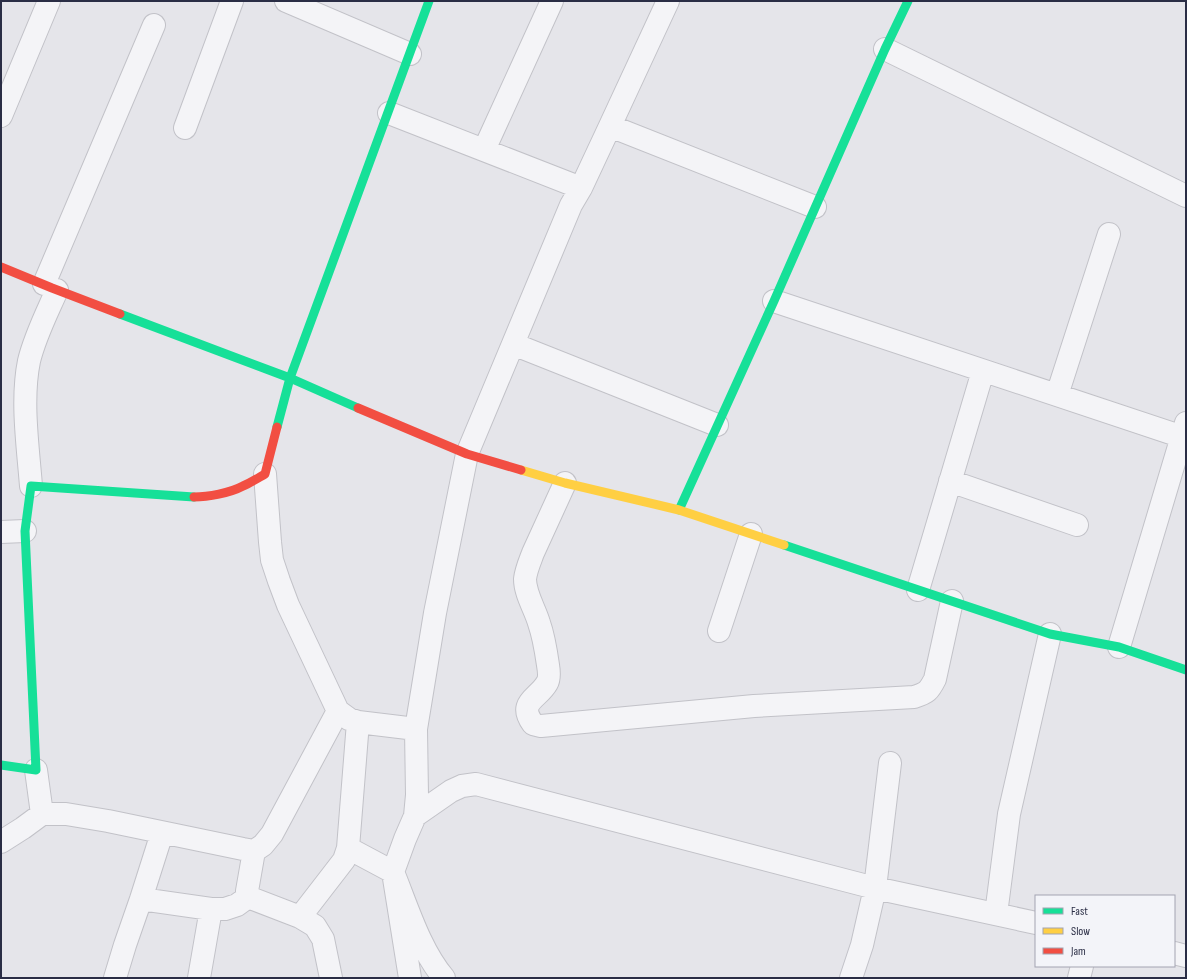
<svg xmlns="http://www.w3.org/2000/svg" width="1187" height="979" viewBox="0 0 1187 979" font-family="'Sofia Sans Condensed',sans-serif">
	<style>
		.lines { fill: none; stroke-linecap: round; stroke-linejoin: round }
		.street-casing { stroke: #c2c2c8; stroke-width: 24 }
		.street { stroke: #f4f4f7; stroke-width: 22 }
		.fast { stroke: #16e098; stroke-width: 9 }
		.slow { stroke: #ffcf43; stroke-width: 9 }
		.jam { stroke: #f24e42; stroke-width: 9 }
	</style>
	<rect width="100%" height="100%" fill="#e5e5ea"/>
	<g class="lines">
		<defs>
			<path id="street" d="M286 1 410 54
				M885 49 1186 196
				M389 113 581 188
				M1 116 49 1
				M610 126 815 207
				M185 128 232 1
				M484 150 552 1
				M44 284 154 25
				M774 301 1186 438
				M513 344 717 425
				M1057 395 1109 234
				M265 474 270 542 272 560 279 581 288 605 338 711
				M950 481 1077 525
				M565 483 533 553C530 561 526 570 525 579 525 594 535 609 539 623 544 637 546 651 548 665 549 671 550 678 547 683 538 699 517 702 533 724L541 726 754 706 914 697C927 693 929 691 935 679L952 601
				M31 486C28 447 21 400 29 361 35 336 47 313 57 290
				M1 532 25 531
				M918 590 983 371
				M719 631 751 534
				M1119 647 1186 423
				M36 770 42 814
				M415 816 451 791 462 786 476 784 875 888 1036 923
				M1 842 23 828 42 814H66L108 821 243 849 254 851 263 845 272 834 338 711 349 719 358 722 416 729
				M348 848 393 872C407 906 420 950 444 978
				M254 851 247 891 248 897 300 917 315 926 323 939 331 978
				M141 899 211 909H225L237 905 248 897
				M996 914 1009 814 1050 634
				M300 917 344 860 348 848 358 722
				M1174 953 1186 956
				M115 978 125 945 141 899 162 833
				M199 978 211 909
				M410 978 393 872 405 839 415 816 417 795 416 729 435 613 467 454 571 205 581 188 610 126 668 1
				M851 978 862 945 875 888 890 763
				M1079 978 1082 966"/>
		</defs>
		<use href="#street" class="street-casing"/>
		<use href="#street" class="street"/>
		<path class="fast" d="M120 314 290 378 358 408
			M277 427 290 378 429 1
			M679 510 774 301 885 49 908 1
			M784 545 1050 634 1119 647 1186 670
			M1 765 36 770 25 531 31 486 194 497"/>
		<path class="slow" d="M521 470 565 483 679 510 784 545"/>
		<path class="jam" d="M1 267 52 288 120 314
			M358 408 467 454 521 470
			M194 497C208 497 230 493 243 486 250 483 258 478 265 474L277 427"/>
	</g>
	<rect width="1187" height="979" fill="none" stroke="#2a2d45" stroke-width="4"/>
	<rect x="1035" y="895" width="140" height="72" fill="#f3f4f9" stroke="#a3a4b1"/>
	<rect x="1043" y="908" width="20" height="6" fill="#16e098" stroke="#a3a4b1"/>
	<text x="1071" y="915" font-size="12" fill="#2a2d45">Fast</text>
	<rect x="1043" y="928" width="20" height="6" fill="#ffcf43" stroke="#a3a4b1"/>
	<text x="1071" y="935" font-size="12" fill="#2a2d45">Slow</text>
	<rect x="1043" y="948" width="20" height="6" fill="#f24e42" stroke="#a3a4b1"/>
	<text x="1071" y="955" font-size="12" fill="#2a2d45">Jam</text>
</svg>
